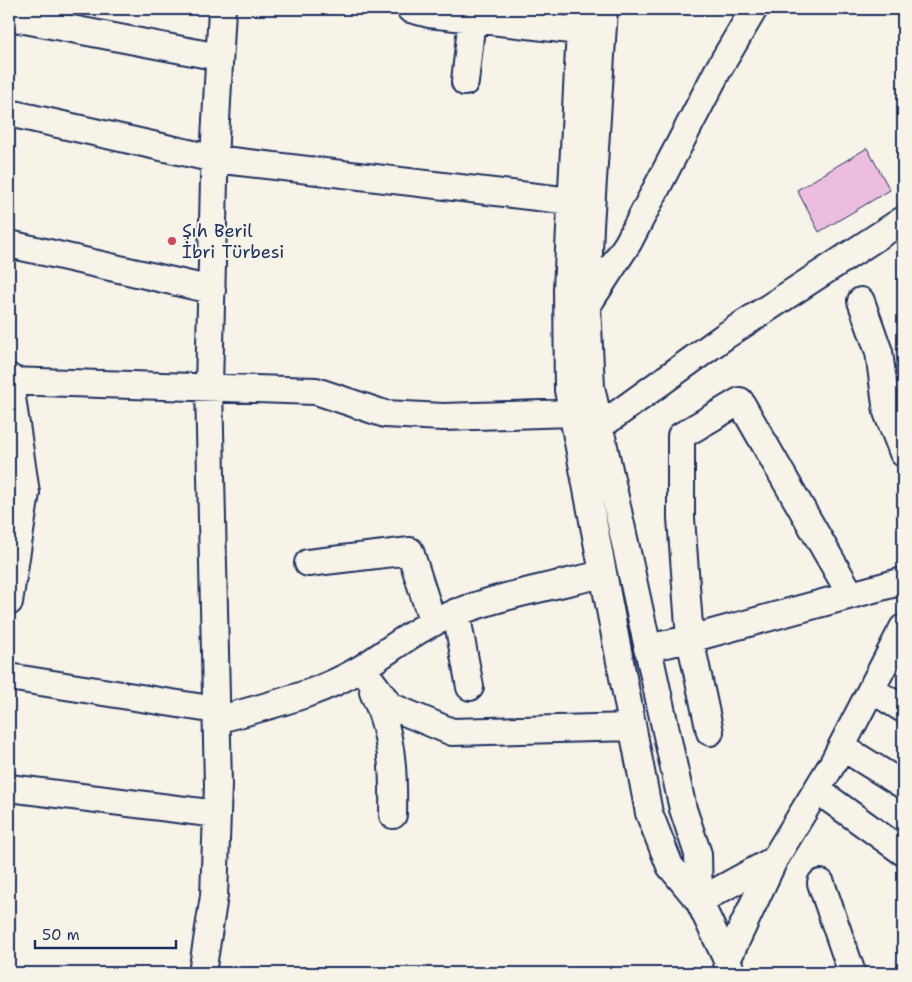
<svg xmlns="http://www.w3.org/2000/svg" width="912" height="982" viewBox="0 0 912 982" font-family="'Shantell Sans',sans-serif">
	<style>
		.building { fill: #ecbddf; stroke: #1b2f5e }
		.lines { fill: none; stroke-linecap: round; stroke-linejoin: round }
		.minor-casing { stroke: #1b2f5e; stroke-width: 30 }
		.minor { stroke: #f7f3e8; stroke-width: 26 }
		.poi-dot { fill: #d1495b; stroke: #f7f3e8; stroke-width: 2 }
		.labels { text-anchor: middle; stroke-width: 4; stroke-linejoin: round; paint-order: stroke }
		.poi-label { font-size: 18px; fill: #1b2f5e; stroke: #f7f3e8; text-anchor: start }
	</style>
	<rect width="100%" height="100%" fill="#f7f3e8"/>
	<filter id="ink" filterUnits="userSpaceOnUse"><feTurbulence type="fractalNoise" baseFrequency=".02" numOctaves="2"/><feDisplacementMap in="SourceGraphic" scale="10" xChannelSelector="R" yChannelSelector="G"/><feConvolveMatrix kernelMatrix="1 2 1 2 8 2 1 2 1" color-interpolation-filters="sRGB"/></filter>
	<g filter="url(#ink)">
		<path class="building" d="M867 148 890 190 819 232 797 190Z"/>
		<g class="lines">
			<defs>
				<path id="minor" d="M410 9 429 14 579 31
					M581 9 567 289 568 390 649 813 670 866 699 901 774 860
					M604 9 590 226 587 306 591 387 683 809 698 854 699 901 727 960 728 973
					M9 17 219 57
					M465 82 472 18
					M9 113 215 159 571 201
					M9 244 212 290
					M861 301 879 352 887 412 903 453
					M587 306 628 243 718 70 754 9
					M9 377 26 493 9 602
					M9 381 316 391 385 414 443 417 572 413
					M599 427 725 336 903 220
					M308 563 410 551 433 623
					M456 612 470 687
					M647 648 690 639 903 581
					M362 668 390 706 452 732 632 727
					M9 677 216 710
					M872 690 903 709
					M373 692C392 731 394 773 393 815
					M217 720C266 706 318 695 362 668 392 649 419 626 453 614 501 595 553 586 603 574
					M710 732 690 639 681 518V436L740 401 851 595
					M842 747 903 785
					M9 788 217 814
					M817 790 903 852
					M821 883 852 973
					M731 970 727 960 774 860 833 763 903 628
					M202 973 214 896 218 785 209 387 215 139 222 9"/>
			</defs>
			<use href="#minor" class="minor-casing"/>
			<use href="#minor" class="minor"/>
		</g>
	</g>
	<circle class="poi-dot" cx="172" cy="241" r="5"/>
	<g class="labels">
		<g class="poi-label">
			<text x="182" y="237">Şıh Beril<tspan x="182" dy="21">İbri Türbesi</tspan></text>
		</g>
	</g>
	<rect width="912" height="982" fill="none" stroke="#f7f3e8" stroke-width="30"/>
	<rect x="15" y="15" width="882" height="952" fill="none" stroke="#1b2f5e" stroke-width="2" filter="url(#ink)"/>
	<path d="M35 940v8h141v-8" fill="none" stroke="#1b2f5e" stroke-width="2.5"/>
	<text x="42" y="940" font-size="15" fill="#1b2f5e" stroke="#f7f3e8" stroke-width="4" paint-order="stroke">50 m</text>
</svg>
